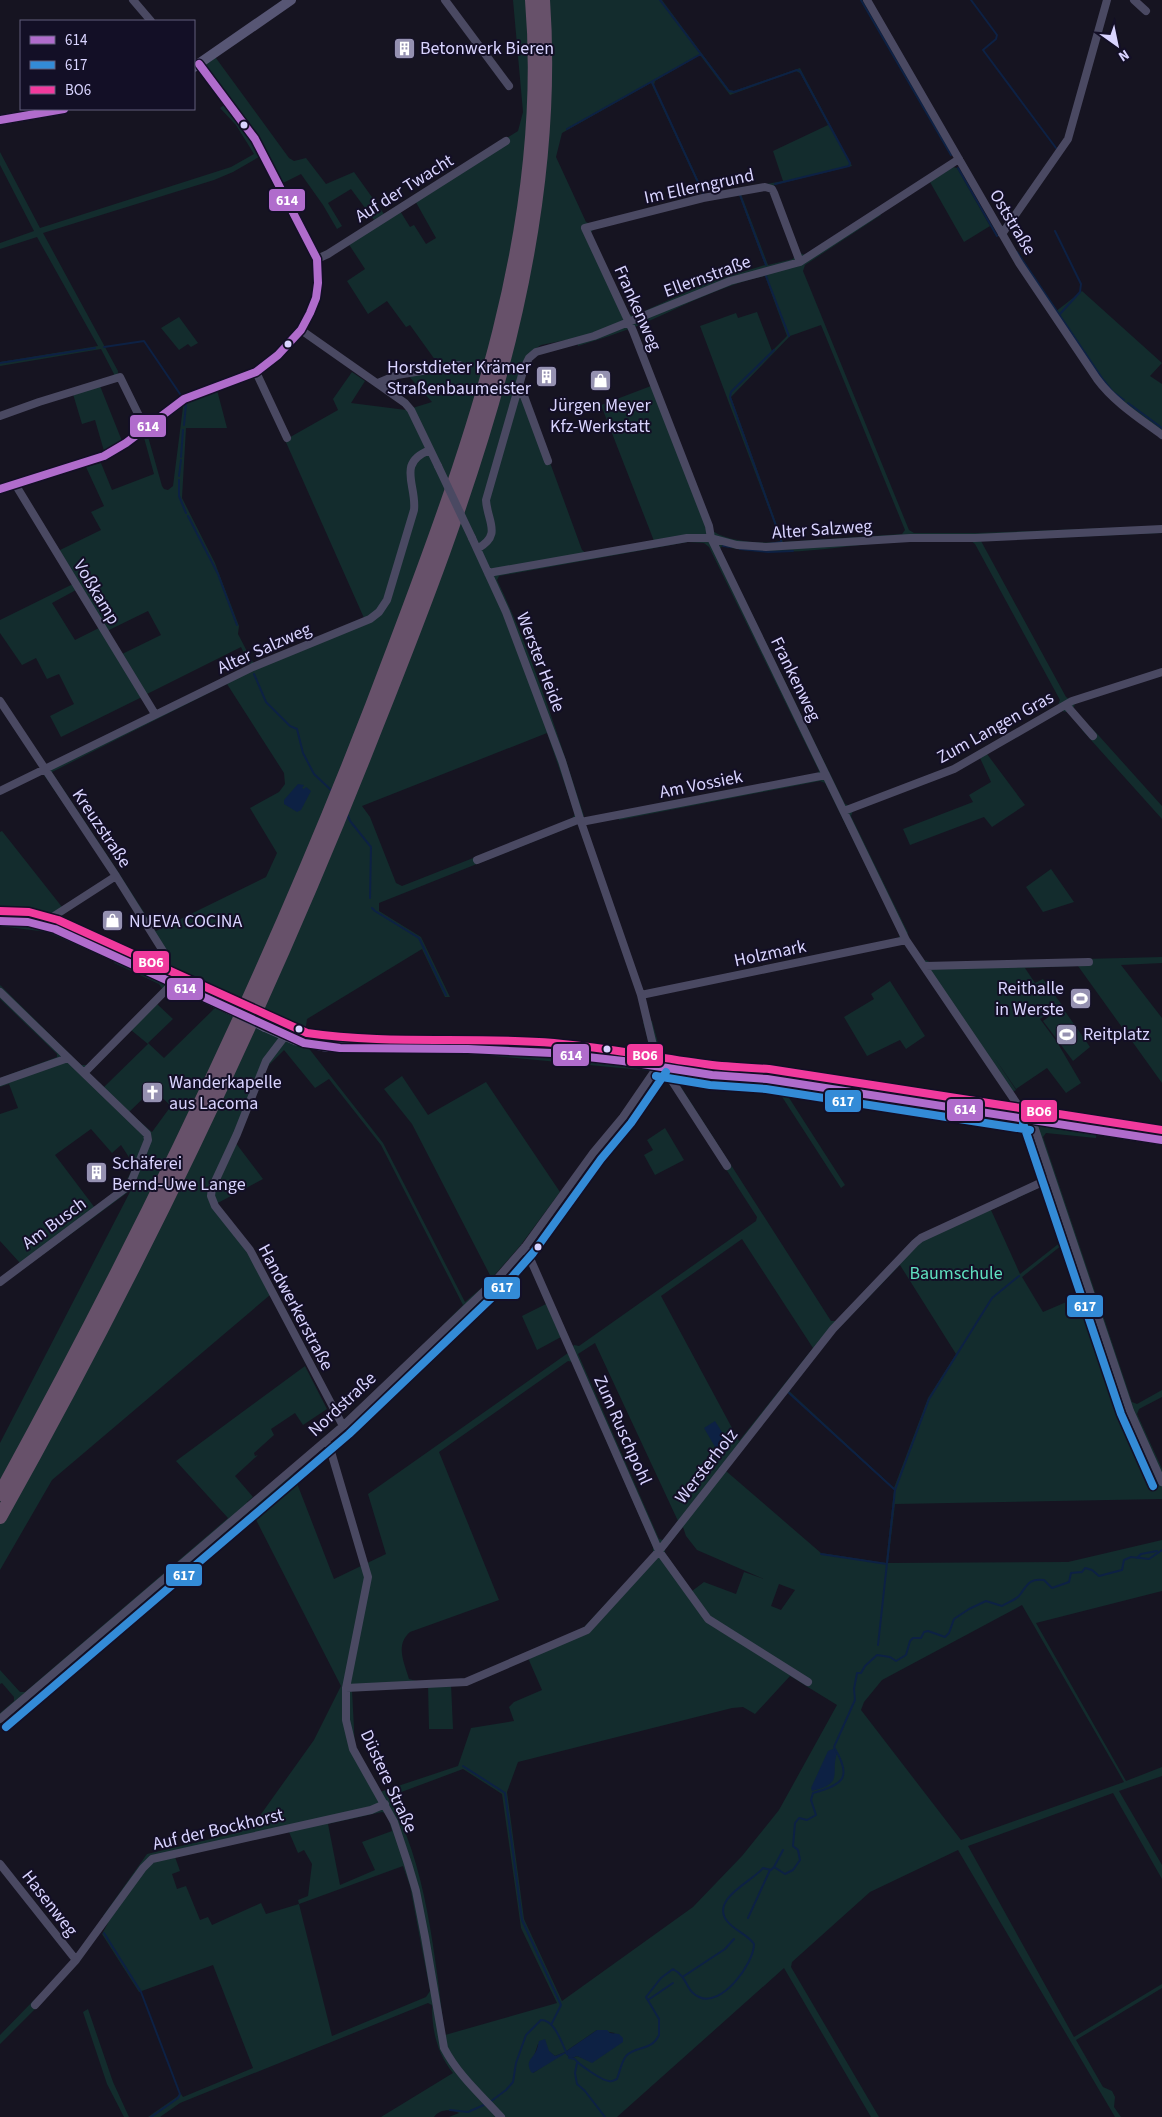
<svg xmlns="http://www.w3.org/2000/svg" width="1162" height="2117" viewBox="0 0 1162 2117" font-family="'Source Sans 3',sans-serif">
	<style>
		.green { fill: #132c2d; fill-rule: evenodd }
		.water { fill: #0d2144 }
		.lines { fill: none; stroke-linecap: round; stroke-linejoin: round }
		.stream { stroke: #0d2144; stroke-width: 2 }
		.street { stroke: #4a4962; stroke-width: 8 }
		.secondary { stroke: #575674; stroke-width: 10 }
		.highway { stroke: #67516a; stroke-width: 14 }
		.street-bridge { stroke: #4a4962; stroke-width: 8 }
		.secondary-bridge { stroke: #575674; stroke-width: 10 }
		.bus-1-casing { stroke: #130f26; stroke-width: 11 }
		.bus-2-casing { stroke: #130f26; stroke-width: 11 }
		.bus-3-casing { stroke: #130f26; stroke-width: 11 }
		.bus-1 { stroke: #b06ccc; stroke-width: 8 }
		.bus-2 { stroke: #338bd7; stroke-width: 8 }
		.bus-3 { stroke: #f13a9d; stroke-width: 8 }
		.bus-dot { fill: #d9d4ff; stroke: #130f26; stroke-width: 2 }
		.labels { text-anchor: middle; stroke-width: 4; stroke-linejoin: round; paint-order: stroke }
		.poi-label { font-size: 18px; fill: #d9d4ff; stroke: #130f26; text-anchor: start }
		.street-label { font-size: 18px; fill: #d9d4ff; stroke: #130f26 }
		.park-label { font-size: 18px; fill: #5fe0c0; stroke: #130f26 }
		.line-badge { stroke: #130f26; stroke-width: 2 }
		.badge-label { font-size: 14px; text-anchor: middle; font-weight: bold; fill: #fff }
	</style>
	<rect width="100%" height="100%" fill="#161421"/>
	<path class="green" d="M513 0H662L729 90 734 91 800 68 852 166 774 185 800 253 805 255 877 209 881 215 805 265 803 271 909 530 914 533H977L1162 526V533L981 541 1066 697 1075 703 1074 707 1066 712 1062 711 987 754 1025 805 992 827 984 817 910 845 903 829 973 802 969 795 991 782 980 758 1058 705 1060 700 975 544 970 540C936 540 903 541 870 544 821 549 771 558 722 546L720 549 845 804 850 806 853 811 851 816 908 933 902 940 898 939 900 935 825 783 820 781 619 820 617 813 817 774 819 771 709 547 704 543 688 542 499 576 497 580C532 653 559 738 584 816L575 825 379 903V911L421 937 450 997H445L422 949 307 1019 305 1033 309 1036 307 1046 383 1143 465 1302 492 1279 412 1124 384 1089 402 1076 428 1115 486 1082 560 1192 520 1246 492 1278 505 1277 446 1334 442 1326 463 1305 381 1145 329 1079 315 1088 284 1050 266 1068 235 1142 263 1179 212 1206 251 1257 270 1295 52 1480 0 1570V1443L131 1190 0 1286V1279L20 1263 0 1241V1114L18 1108 9 1084 0 1087V1078L57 1057V1054L0 999V985L81 1065H87L163 990 159 984 114 963V961L47 932 0 926V832L2 831 62 907 45 919 156 967 161 964V952L114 877 39 768 151 714 142 697 61 737 50 716 74 704 59 674 47 679 36 658 22 665 0 633V620L73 584 58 551 101 530 91 512 104 506 86 467 101 463 112 490 154 474 143 434 186 402 217 390 227 428H186L182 498 215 563 239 626 238 634 252 661 254 663 364 618 285 440 338 410 333 399 352 372 365 381 351 403 406 410 432 402 405 372 438 364 410 325 406 327 387 301 368 314 347 281 365 269 348 243 374 220 351 189 328 203 342 226 337 229 323 205 301 174 281 184 264 154 233 172 214 180 43 233 118 371 117 381 100 386 122 441 104 451 95 420 82 424 73 394 113 376 114 374 101 349 0 366V362L98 346 37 237 0 249V243L34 231 0 165V152L40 228 231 167 254 154 236 125 220 108 224 105 195 67 213 54 289 158 294 161 306 158 326 184 354 172 384 214 397 206 410 227 414 225 426 244 436 238 413 197 518 131 523 112ZM700 55 730 95 796 71 800 73 828 125 773 151 783 181 705 195 654 85 655 81ZM651 83 703 195 591 224 586 222 556 157 562 133ZM766 190 771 193 795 255 793 259 768 265 741 194ZM739 195 765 265 707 283 633 316 629 314 591 233 593 229 704 200ZM765 276 787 336 772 351 757 312 738 318 736 313 700 326 781 541C766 545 725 541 713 531L651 386 601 405 654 541 586 553 582 550 530 408 515 390 532 351 541 345 576 338 578 346C598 340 618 333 637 326 680 308 719 286 765 276ZM821 325 905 530 902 534 783 542 731 397 790 336ZM183 407 173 486 168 490 164 489 162 486 147 433ZM76 590 99 628 75 640 52 603ZM148 611 161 635 120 655 107 631ZM241 647 250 665 156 711 145 695ZM227 684 284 773 285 784 279 792 250 808 277 853 266 877 156 931 119 873 52 772ZM547 733 575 814 572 819 402 886 396 883 370 817 362 806ZM173 987 215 1008 164 1058 148 1043 173 1019 157 1004ZM131 1030 148 1044 104 1087 89 1073ZM153 1089 171 1106 152 1132 129 1112ZM91 1129 112 1153 121 1145 134 1165C124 1189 116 1193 95 1208L55 1155Z
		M953 167 957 168 990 226 964 242 930 182Z
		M1082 291 1162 363 1150 376 1162 384V433L1107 391 1055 312Z
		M179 317 198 343 191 347 188 344 179 350 161 328Z
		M1091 727 1162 806V819L1082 730Z
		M1051 869 1074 902 1043 912 1026 887Z
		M1162 957V963L1121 965 1162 1018V1083L1078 966 1025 968 1035 983 1043 979 1062 1005 1040 1019 1057 1042 1081 1083 1066 1093 1047 1068 1016 1089 994 1057 1016 1090 1010 1094 919 965 926 960 931 963Z
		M890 981 925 1036 906 1049 900 1040 867 1056 844 1017 874 999 871 994Z
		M1062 1007 1090 1047 1073 1061 1043 1021Z
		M652 1021 663 1061 832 1083 1098 1125 1096 1138 1046 1133 1043 1137 1132 1402 1137 1404 1162 1390V1397L1139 1409 1137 1414 1162 1469V1499L895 1504 888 1563 1068 1562 1162 1540V1591L1036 1623 1126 1781 1162 1767V1776L1119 1791 1162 1865V1879L1113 1793 968 1846 1074 2037 1162 1984V1988L1076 2040 1103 2087 1112 2091 1115 2097 1114 2107 1121 2117H1115L958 1850 870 1892 792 1962 791 1967 879 2117H871L784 1968 617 2117H449L459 2113C451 2109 440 2109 434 2117H381L453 2073C437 2053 432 2031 432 2005L428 2003 180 2103 160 2117H148L181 2094 183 2097 253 2068 213 1965 139 1992 102 1934 108 1923 103 1916 147 1854 241 1832 259 1817 314 1740 341 1686 251 1510 0 1724V1713L14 1701V1697L2 1683 0 1684V1670L20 1692H25L228 1518 176 1461 305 1366 327 1409 303 1425 295 1413 271 1429 274 1435 254 1453 255 1456 258 1455 235 1476 253 1497 247 1502 251 1509 293 1473 334 1579 386 1554 368 1494 568 1353 574 1345 579 1346 756 1221 757 1217 663 1072 495 1056 496 1043 609 1048 652 1055 643 1022ZM676 1073 708 1080 777 1089 841 1188 845 1185 784 1090 1027 1128 1044 1175 1043 1179 916 1237 836 1321H831L674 1076ZM1045 1185 1048 1187 1066 1238 1020 1274 991 1210ZM742 1239 813 1348 739 1441 661 1296ZM1067 1241 1085 1294 1043 1312 1022 1277ZM900 1265 956 1354 928 1398 894 1488 788 1390 834 1333ZM595 1343 678 1521 663 1540 659 1539 578 1354ZM568 1361 572 1362 653 1547V1553L584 1627 528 1658 542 1690 514 1702 509 1707 514 1721 471 1728 458 1766 380 1792 355 1748 352 1690 428 1684 429 1729H453L451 1684H428L409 1679C404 1662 395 1645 410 1632L499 1600 439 1452ZM787 1392 894 1490 886 1563 821 1553 726 1471ZM683 1527 686 1536 697 1550 764 1579 744 1572 736 1594 704 1582 692 1591 665 1553V1549ZM779 1584 795 1590 781 1610 771 1606ZM1022 1605 1124 1782 961 1840 861 1710 864 1702 882 1680ZM790 1676 837 1705 779 1810 742 1856 693 1907 562 2001 524 1919 507 1792 518 1762 732 1708 743 1707 755 1714ZM463 1769 502 1794 521 1928 557 2003 445 2035C435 1960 427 1862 388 1797ZM382 1812 387 1814 392 1831 362 1842 375 1870 340 1885 328 1824ZM289 1832 298 1853 304 1850 312 1864 308 1896 298 1900 299 1904 266 1914 261 1903 212 1925 208 1917 200 1920 186 1886 177 1889 172 1874 180 1871 175 1857ZM403 1866 410 1886 430 1991 426 1997 332 2036 299 1904ZM597 2030 615 2033 582 2058 577 2056 570 2059 566 2053 560 2055 533 2073 534 2056 538 2044 555 2056 565 2052Z
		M665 1128 684 1160 655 1175 644 1155 653 1150 647 1140Z
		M546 1304 561 1337 537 1350 522 1316Z
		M34 2000 39 2005 0 2044V2035Z
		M88 2009 113 2082 129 2117H124L107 2084 83 2012Z"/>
	<path class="water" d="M298 784 304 785 302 788 304 789 306 787 311 791 301 810 297 812 284 804V800Z
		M715 1421 730 1445 718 1452 704 1428Z
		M835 1748 837 1753C830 1774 845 1783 812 1791L811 1788 828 1751Z
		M597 2030H607L610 2033 619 2034 623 2038V2042L592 2063 577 2056 570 2059 566 2053 533 2073 531 2072C526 2062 530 2061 535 2053 537 2050 538 2045 539 2041L545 2039 549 2051 555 2056 565 2052Z"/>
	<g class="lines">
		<path class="stream" d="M660 0 729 91 734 92 797 70 800 71 850 163 849 166 775 184
			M861 0 951 155
			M971 0 997 35 996 39 983 50 1056 148
			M652 82 703 193
			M567 129 701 54
			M958 168 997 236
			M740 195 766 265
			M1055 231 1081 284 1080 292 1059 315
			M1017 252 1102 378 1113 392 1124 400
			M766 276 789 336
			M104 347 144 341 180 394
			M0 363 95 348
			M1128 403 1162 428
			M184 425 186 404
			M181 457 183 430
			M179 476 181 460
			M179 480V496L186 513
			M188 516 218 574 237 625
			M769 544 781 542V540L730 397 731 392 774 350
			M723 546 731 547
			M740 549 768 552 793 551
			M254 674 266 702 290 726 297 729 303 753 314 774 332 791
			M347 814 350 821 371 847 370 898
			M372 908 375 911 419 938 446 995
			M789 1393 894 1489
			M821 1554 887 1564
			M1137 1558 1141 1554 1157 1551
			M878 1645 895 1490 929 1399 992 1298 1019 1276
			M463 1766 505 1793 522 1920 561 2005 552 2023
			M774 1867 783 1850
			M748 1918 770 1870
			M104 1933 141 1992 180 2094 178 2098 151 2117
			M684 1976 725 1949 734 1939
			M648 2000 673 1983
			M569 2058 575 2059C577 2063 602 2081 609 2081 612 2082 614 2080 617 2079 620 2071 621 2063 626 2056 636 2045 651 2052 659 2035V2019L646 1997 661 1978 673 1969C689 1978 685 1991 699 1997 721 2008 754 1964 754 1944 747 1934 735 1931 727 1921 710 1899 753 1881 763 1868L771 1870 774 1867 785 1874 793 1870 800 1860 798 1850 793 1846 795 1823 799 1818 807 1820 816 1815 811 1800 813 1793C845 1784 852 1777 834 1747L855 1700 854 1689 857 1673H861L865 1666 877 1655 890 1657 896 1661 906 1655 910 1641 913 1638H921L924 1632 928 1631 945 1637 949 1633 954 1619 969 1609 986 1601 1002 1606C1007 1603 1015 1600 1019 1596 1027 1586 1028 1578 1044 1580L1052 1588 1069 1582 1071 1573 1082 1572 1085 1568 1092 1570 1099 1576 1122 1570 1124 1560 1131 1557 1149 1559 1162 1550
			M577 2063 575 2073 577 2084 585 2091 605 2117
			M490 2102 506 2090 513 2082 516 2063 526 2035 541 2020C555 2020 561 2042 567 2054
			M450 2110 468 2112 486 2104"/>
		<path class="street" d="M133 0 151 21
			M445 0 509 86
			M867 0 1019 263 1097 379C1114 402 1139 418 1162 435
			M1134 0 1146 11
			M1002 234 1068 139 1107 0
			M317 259 328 254 506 141
			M800 262 774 193 772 189 765 187 703 198 585 228 633 331 709 526 711 538 906 940 1028 1120
			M301 330 405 403 411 410 438 466
			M256 372 287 438
			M378 383 397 375 459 365
			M518 392 524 396 548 461
			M0 416 39 402 120 377 145 428
			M15 484 155 714
			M0 489 104 456 126 443 184 399 256 372 278 355 301 330 310 313 316 298 318 283 317 259 290 204 255 139 199 64
			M477 549C503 535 487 521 486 500L524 368 529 358 536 352 594 336 730 281 800 262 959 159
			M488 573 687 538H711L737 545 766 547 910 538H975L1162 529
			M0 701 116 876 163 951 165 965 160 977
			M1066 705 1093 736
			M0 791 253 667 370 619 379 612 387 600 414 510C417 485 396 463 430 450
			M844 811 954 769 1072 701 1162 672
			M581 822 826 775
			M477 860 580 819
			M40 925 116 876
			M925 966 1089 962
			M0 992 147 1134 148 1140 132 1180 127 1187 0 1282
			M641 995 906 940
			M285 1036 266 1061 237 1134 212 1188 211 1196 215 1206 250 1250 343 1426
			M663 1067 727 1166
			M84 1073 173 983
			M0 1082 68 1058
			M1032 1120 1130 1411 1162 1482
			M525 1247 659 1551 708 1619 808 1682
			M326 1441 329 1445 368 1577 346 1688V1720L353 1749 394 1822 408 1864 416 1891 425 1937 444 2048C458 2075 481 2095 501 2117
			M346 1688 466 1682 587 1630 659 1551 833 1329 915 1243 921 1238 1051 1178
			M0 1719 343 1426 497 1279 525 1247 593 1153 623 1117 658 1066 641 995 581 822 562 761 506 612 472 538
			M0 1864 76 1960
			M35 2005 76 1960 143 1868 152 1859 371 1810 385 1804"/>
		<path class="secondary" d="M194 67 291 0
			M0 120 64 109
			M0 921 28 922 55 929 229 1009
			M265 1027 295 1040 327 1047 468 1049 552 1053 623 1061 712 1075 767 1079 1162 1140"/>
		<path class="highway" d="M0 1494C150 1221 285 940 394 648 472 442 551 225 532 0
			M0 1517C143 1262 269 999 376 727 468 496 561 253 543 0"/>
		<path class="street-bridge" d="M438 466 472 538"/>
		<path class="secondary-bridge" d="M229 1009 265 1027"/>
		<defs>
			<path id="bus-1" d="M0 120 64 109
				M0 489 104 456 126 443 184 399 256 372 278 355 301 330 310 313 316 298 318 283 317 259 255 139 199 64
				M0 921 28 922 55 929 304 1043 340 1048 468 1049 552 1053 623 1061 712 1075 767 1079 1162 1140"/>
			<path id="bus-2" d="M656 1076 710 1085 766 1089 1030 1130
				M1023 1123 1121 1414 1153 1486
				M6 1727 349 1434 504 1286 533 1253 601 1159 631 1123 666 1072"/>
			<path id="bus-3" d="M0 911 29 912 58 920 307 1033C388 1045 472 1036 554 1043 607 1048 659 1058 712 1065 730 1067 750 1068 769 1069L1162 1130"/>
		</defs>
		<use href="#bus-1" class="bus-1-casing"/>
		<use href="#bus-2" class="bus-2-casing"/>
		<use href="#bus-3" class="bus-3-casing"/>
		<use href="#bus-1" class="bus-1"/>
		<use href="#bus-2" class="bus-2"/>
		<use href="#bus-3" class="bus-3"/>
	</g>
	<defs>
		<symbol id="building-square" viewBox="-11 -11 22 22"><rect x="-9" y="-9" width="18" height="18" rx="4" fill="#9591b1" stroke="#130f26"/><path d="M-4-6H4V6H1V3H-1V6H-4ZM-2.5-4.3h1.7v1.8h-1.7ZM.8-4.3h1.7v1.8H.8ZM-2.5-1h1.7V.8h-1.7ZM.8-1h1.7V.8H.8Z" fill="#fff"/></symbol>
		<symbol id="shop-square" viewBox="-11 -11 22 22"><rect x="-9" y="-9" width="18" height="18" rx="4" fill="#9591b1" stroke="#130f26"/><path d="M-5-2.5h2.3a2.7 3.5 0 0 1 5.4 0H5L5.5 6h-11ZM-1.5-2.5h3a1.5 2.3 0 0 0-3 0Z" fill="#fff"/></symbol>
		<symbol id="stadium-square" viewBox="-11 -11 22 22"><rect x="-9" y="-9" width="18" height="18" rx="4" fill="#9591b1" stroke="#130f26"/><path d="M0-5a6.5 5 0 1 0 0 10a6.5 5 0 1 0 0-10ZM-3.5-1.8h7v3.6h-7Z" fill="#fff"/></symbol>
		<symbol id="church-square" viewBox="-11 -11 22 22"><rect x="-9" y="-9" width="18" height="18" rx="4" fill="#9591b1" stroke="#130f26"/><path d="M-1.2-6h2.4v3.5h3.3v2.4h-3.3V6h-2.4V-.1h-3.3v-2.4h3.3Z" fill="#fff"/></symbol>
	</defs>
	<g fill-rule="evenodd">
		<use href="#building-square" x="392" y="36" width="25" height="25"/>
		<use href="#building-square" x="534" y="364" width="25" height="25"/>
		<use href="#shop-square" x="588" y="368" width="25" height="25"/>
		<use href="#shop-square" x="100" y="908" width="25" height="25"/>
		<use href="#stadium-square" x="1068" y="986" width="25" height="25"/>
		<use href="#stadium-square" x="1054" y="1022" width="25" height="25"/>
		<use href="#church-square" x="140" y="1080" width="25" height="25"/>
		<use href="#building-square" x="84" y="1160" width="25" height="25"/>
	</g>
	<g class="bus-dot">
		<circle cx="244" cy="125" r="4.5"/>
		<circle cx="288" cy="344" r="4.5"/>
		<circle cx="299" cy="1029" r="4.5"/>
		<circle cx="607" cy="1049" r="4.5"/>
		<circle cx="538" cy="1247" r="4.5"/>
	</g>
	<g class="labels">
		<g class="poi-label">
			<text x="420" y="54">Betonwerk Bieren</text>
			<text x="531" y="373" text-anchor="end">Horstdieter Krämer<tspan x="531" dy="21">Straßenbaumeister</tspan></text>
			<text x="600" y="411" text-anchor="middle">Jürgen Meyer<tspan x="600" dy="21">Kfz-Werkstatt</tspan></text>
			<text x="129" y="927">NUEVA COCINA</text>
			<text x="1064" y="994" text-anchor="end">Reithalle<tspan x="1064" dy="21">in Werste</tspan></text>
			<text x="1083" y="1040">Reitplatz</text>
			<text x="169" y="1088">Wanderkapelle<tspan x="169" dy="21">aus Lacoma</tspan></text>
			<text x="112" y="1169">Schäferei<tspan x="112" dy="21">Bernd-Uwe Lange</tspan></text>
		</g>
		<g class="street-label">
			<text transform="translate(699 186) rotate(-12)" y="6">Im Ellerngrund</text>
			<text transform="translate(404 188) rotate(-32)" y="6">Auf der Twacht</text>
			<text transform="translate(1013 222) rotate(59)" y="6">Oststraße</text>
			<text transform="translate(707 276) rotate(-20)" y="6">Ellernstraße</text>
			<text transform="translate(638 308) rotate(66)" y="6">Frankenweg</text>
			<text transform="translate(822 529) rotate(-4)" y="6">Alter Salzweg</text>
			<text transform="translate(97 592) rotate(59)" y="6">Voßkamp</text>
			<text transform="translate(264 648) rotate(-24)" y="6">Alter Salzweg</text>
			<text transform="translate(541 662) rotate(69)" y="6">Werster Heide</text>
			<text transform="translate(796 679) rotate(64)" y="6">Frankenweg</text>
			<text transform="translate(995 727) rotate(-29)" y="6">Zum Langen Gras</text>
			<text transform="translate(701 784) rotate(-11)" y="6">Am Vossiek</text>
			<text transform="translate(102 828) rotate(56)" y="6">Kreuzstraße</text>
			<text transform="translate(770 953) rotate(-12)" y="6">Holzmark</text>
			<text transform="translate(54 1223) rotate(-36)" y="6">Am Busch</text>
			<text transform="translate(296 1307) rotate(62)" y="6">Handwerkerstraße</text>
			<text transform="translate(342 1404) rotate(-43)" y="6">Nordstraße</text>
			<text transform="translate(623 1430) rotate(66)" y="6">Zum Ruschpohl</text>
			<text transform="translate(706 1466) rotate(-52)" y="6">Wersterholz</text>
			<text transform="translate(389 1781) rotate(65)" y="6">Düstere Straße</text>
			<text transform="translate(218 1829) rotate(-13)" y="6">Auf der Bockhorst</text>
			<text transform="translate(50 1903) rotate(52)" y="6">Hasenweg</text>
		</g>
		<g class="park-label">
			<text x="956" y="1279">Baumschule</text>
		</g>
	</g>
	<g class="line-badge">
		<rect x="268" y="188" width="38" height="24" rx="5" fill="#b06ccc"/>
		<rect x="129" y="414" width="38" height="24" rx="5" fill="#b06ccc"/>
		<rect x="132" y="950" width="38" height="24" rx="5" fill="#f13a9d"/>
		<rect x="166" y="977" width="38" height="24" rx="5" fill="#b06ccc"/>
		<rect x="552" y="1043" width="38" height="24" rx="5" fill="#b06ccc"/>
		<rect x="626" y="1043" width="38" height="24" rx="5" fill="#f13a9d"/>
		<rect x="824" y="1089" width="38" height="24" rx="5" fill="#338bd7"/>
		<rect x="946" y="1098" width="38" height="24" rx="5" fill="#b06ccc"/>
		<rect x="1020" y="1099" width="38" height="24" rx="5" fill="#f13a9d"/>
		<rect x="483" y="1276" width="38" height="24" rx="5" fill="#338bd7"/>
		<rect x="1066" y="1294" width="38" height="24" rx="5" fill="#338bd7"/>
		<rect x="165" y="1563" width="38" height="24" rx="5" fill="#338bd7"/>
	</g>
	<g class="badge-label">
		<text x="287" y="205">614</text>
		<text x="148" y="431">614</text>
		<text x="151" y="967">BO6</text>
		<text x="185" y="993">614</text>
		<text x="571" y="1060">614</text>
		<text x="645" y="1060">BO6</text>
		<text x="843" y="1106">617</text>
		<text x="965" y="1114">614</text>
		<text x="1039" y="1116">BO6</text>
		<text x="502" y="1292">617</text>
		<text x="1085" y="1311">617</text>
		<text x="184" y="1580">617</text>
	</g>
	<rect x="20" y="20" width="175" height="90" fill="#130f26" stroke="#625e7d"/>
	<rect x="30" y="36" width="25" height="8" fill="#b06ccc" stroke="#625e7d"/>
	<text x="65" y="45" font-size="15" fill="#d9d4ff">614</text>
	<rect x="30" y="61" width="25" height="8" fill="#338bd7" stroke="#625e7d"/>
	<text x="65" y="70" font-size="15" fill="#d9d4ff">617</text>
	<rect x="30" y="86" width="25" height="8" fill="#f13a9d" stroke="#625e7d"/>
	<text x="65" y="95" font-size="15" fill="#d9d4ff">BO6</text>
	<g transform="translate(1117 45) rotate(147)" stroke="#130f26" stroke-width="4" paint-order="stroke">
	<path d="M0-4L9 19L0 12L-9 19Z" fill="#d9d4ff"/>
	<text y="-8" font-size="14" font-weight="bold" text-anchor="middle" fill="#d9d4ff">N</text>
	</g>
</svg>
